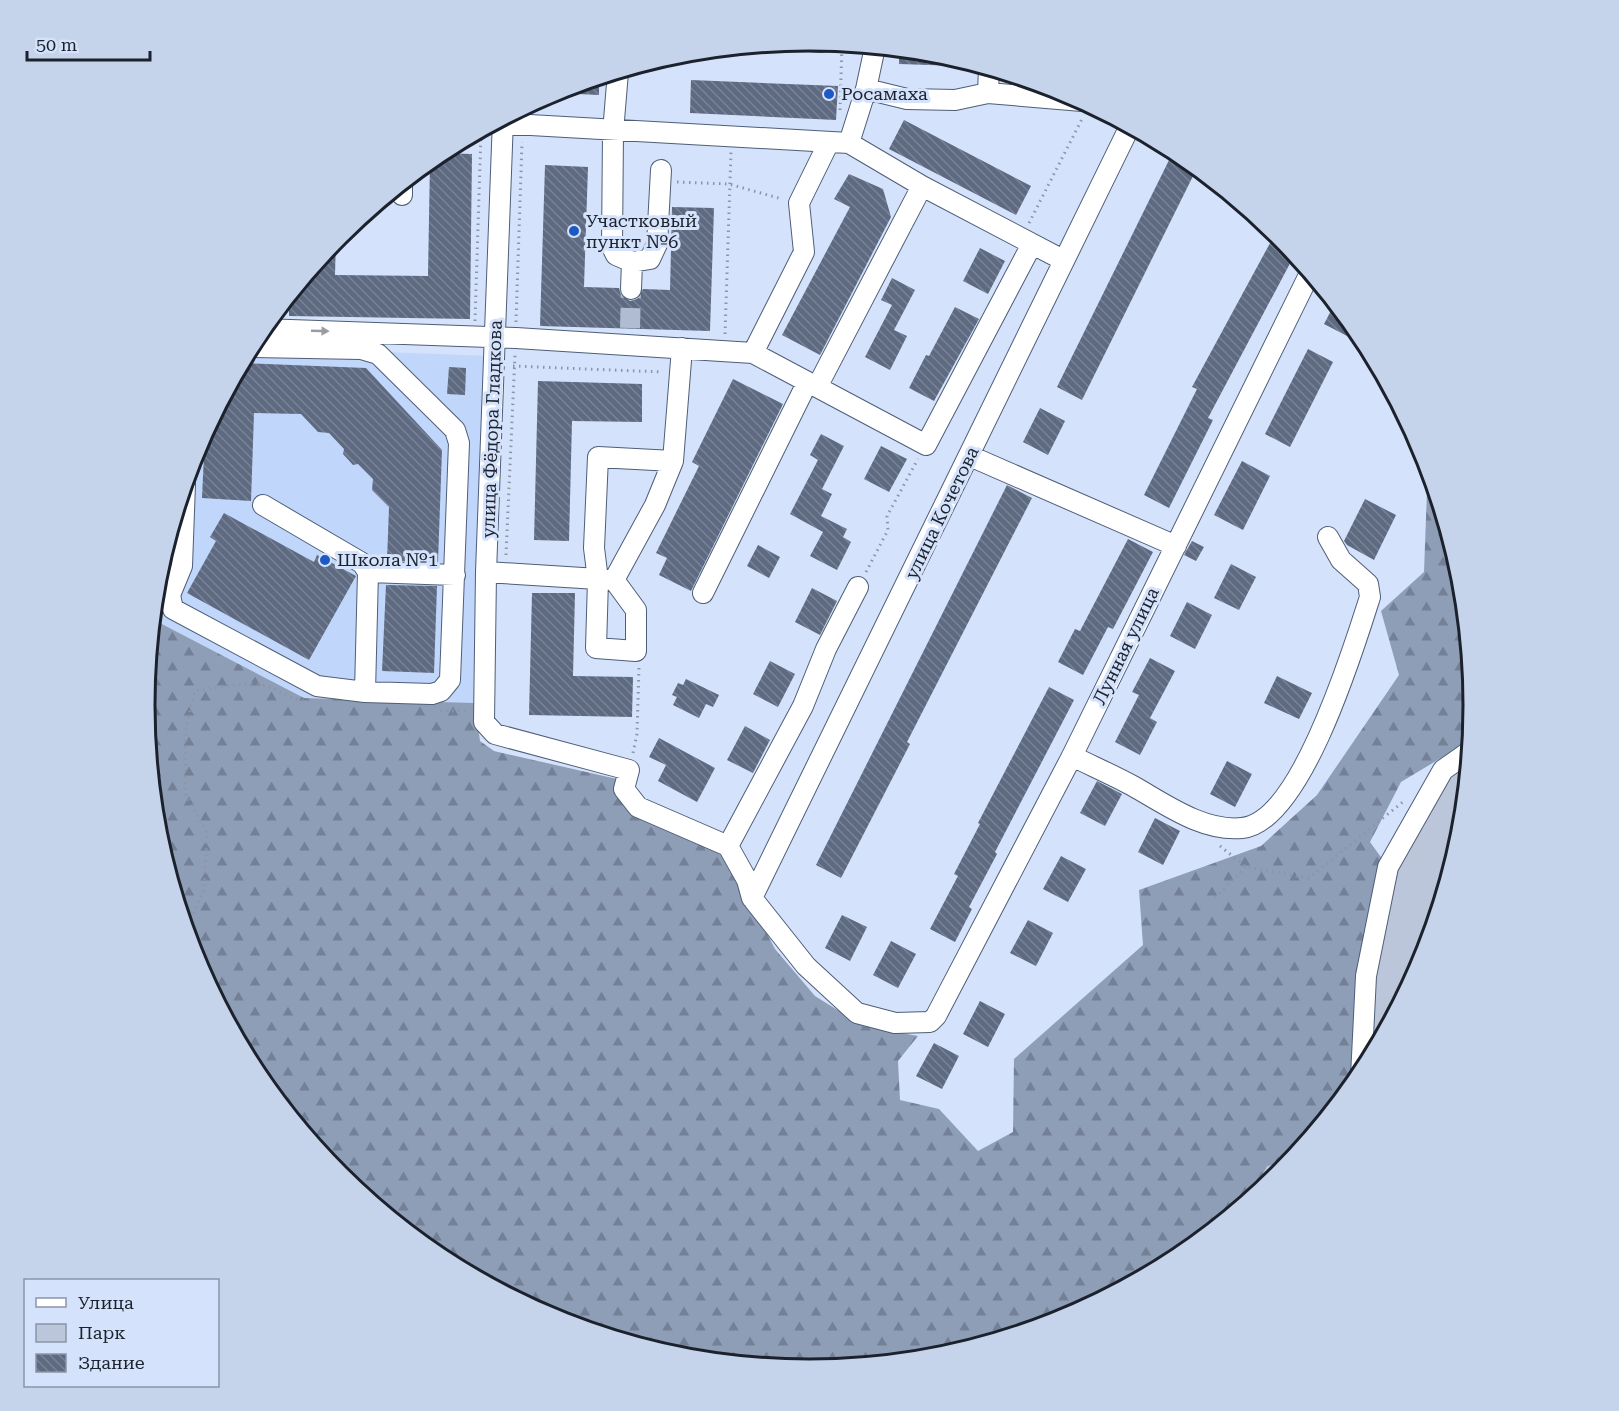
<svg xmlns="http://www.w3.org/2000/svg" width="1619" height="1411" viewBox="0 0 1619 1411" font-family="'Roboto Serif',serif">
	<style>
		.built { fill: #c0d6fb }
		.green { fill: #bbc6da }
		.forest { fill: url(#forest-firs) }
		.building { fill: url(#building-back-hatch) }
		.lines { fill: none; stroke-linecap: round; stroke-linejoin: round }
		.minor-tunnel { stroke: #afbcd2; stroke-width: 20; stroke-dasharray: 20 10; stroke-linecap: butt }
		.minor-casing { stroke: #4e5e78; stroke-width: 22 }
		.path { stroke: #8b95a9; stroke-width: 3; stroke-dasharray: 1.5 4.5; stroke-linecap: butt }
		.minor { stroke: #fff; stroke-width: 20 }
		.oneway { fill: #999ca0 }
		.poi-dot { fill: #1c59c5; stroke: #d4e2fb; stroke-width: 2 }
		.labels { text-anchor: middle; stroke-width: 6; stroke-linejoin: round; paint-order: stroke }
		.poi-label { font-size: 18px; fill: #1c222d; stroke: #d4e2fb; text-anchor: start }
		.street-label { font-size: 18px; fill: #1c222d; stroke: #d4e2fb }
		.rim { fill: none; stroke: #1c222d; stroke-width: 3 }
	</style>
	<defs>
		<pattern id="forest-firs" width="22" height="20" patternUnits="userSpaceOnUse" patternTransform="scale(1.5)"><rect width="22" height="20" fill="#8f9eb7"/><path d="M5 1l3.5 6h-7zM16 11l3.5 6h-7z" fill="#748095"/></pattern>
		<pattern id="building-back-hatch" width="6" height="6" patternUnits="userSpaceOnUse" patternTransform="scale(1.5)"><rect width="6" height="6" fill="#5d6a81"/><path d="M-1 5l2 2M0 0l6 6M5-1l2 2" fill="none" stroke="#798394"/></pattern>
	</defs>
	<rect width="100%" height="100%" fill="#d4e2fb"/>
	<path class="built" d="M251 347 490 356 475 703 304 698 158 622 153 794 145 705 156 586H167L170 534 195 451Z"/>
	<path class="green" d="M1470 751 1462 836 1424 960 1362 1075 1388 867 1443 770Z
		M1290 1163 1279 1176 1250 1200 1267 1165Z"/>
	<path class="forest" d="M1428 464 1462 576 1474 706 1471 740 1401 782 1370 842 1388 867 1361 1077 1290 1163 1267 1166 1250 1200 1179 1259 1064 1320 939 1358 809 1370 679 1358 555 1320 440 1258 339 1175 256 1075 195 960 157 835 153 794 158 622 304 698 475 703 480 741 494 751 617 779 628 811 723 850 775 949 815 996 863 1026 918 1036 898 1061 900 1100 939 1109 978 1151 1013 1132 1014 1059 1143 945 1139 890 1261 846 1317 795 1399 675 1381 611 1424 572Z"/>
	<path class="building" d="M899 49 940 53 960 60V66L899 64Z
		M599 78V95L556 93V91Z
		M691 80 838 86 836 120 690 113Z
		M904 120 1031 186 1016 215 889 149Z
		M1174 150 1197 168 1082 400 1057 387Z
		M439 153 472 154 470 319 289 316V297L336 239 335 275 428 276 430 161Z
		M545 165 588 167 584 287 619 288 621 295 630 301 637 299 643 289 670 290 672 207 714 208 710 331 540 326Z
		M849 174 883 189 891 217 820 355 782 335 850 207 834 199Z
		M1276 232 1295 254 1208 418 1213 420 1169 508 1144 495 1197 389 1192 387Z
		M980 248 1005 261 988 294 963 281Z
		M892 278 915 290 894 330 907 336 890 370 865 357 892 305 881 300Z
		M1335 303 1354 326 1349 337 1324 324Z
		M955 307 979 319 934 401 909 388 926 355 929 356Z
		M1308 349 1333 362 1290 447 1265 434Z
		M242 363 366 368 442 450 438 562 387 561 389 507 372 490 373 479 358 464 353 465 343 454 344 449 329 433 318 432 301 414 254 413 251 501 202 498 205 433Z
		M449 367 466 368 465 395 447 394Z
		M733 379 783 404 691 591 659 575 667 558 656 553 699 466 692 462Z
		M538 381 642 384V422L572 421 569 541 534 540Z
		M1040 408 1065 421 1048 455 1023 442Z
		M821 434 844 446 822 489 832 494 821 516 847 529 843 537 851 542 837 570 810 556 823 532 790 514 818 460 810 455Z
		M881 446 907 459 889 492 864 479Z
		M1242 461 1270 476 1243 530 1214 515Z
		M1007 485 1032 498 907 742 910 744 841 878 816 865Z
		M1365 499 1396 515 1374 560 1347 545 1344 541Z
		M224 513 314 562 317 555 356 576 309 660 187 593 216 541 210 537Z
		M1128 539 1153 552 1113 629 1108 627 1083 675 1058 662 1075 629 1080 631Z
		M1192 541 1204 547 1196 561 1184 555Z
		M758 545 780 557 769 578 747 566Z
		M1231 564 1256 577 1239 610 1214 598Z
		M386 585 437 586 434 673 382 671Z
		M812 588 837 601 820 635 795 622Z
		M532 593H575L573 676 633 677 632 717 529 715Z
		M1187 602 1212 615 1195 649 1170 636Z
		M1150 658 1175 671 1150 718 1157 722 1140 755 1115 742 1139 695 1132 692Z
		M770 661 795 674 778 707 753 694Z
		M1277 676 1312 693 1299 719 1264 703Z
		M686 679 719 695 713 707 706 704 699 718 673 705 677 697 672 695 678 683 683 685Z
		M1049 687 1074 700 995 852 997 854 969 907 972 909 955 942 930 929 958 876 954 874 980 824 978 823Z
		M745 726 770 740 753 773 727 760Z
		M659 738 715 768 697 802 658 781 666 765 649 757Z
		M1227 761 1252 774 1235 807 1210 794Z
		M1097 781 1122 794 1105 826 1080 813Z
		M1155 818 1180 831 1163 865 1138 852Z
		M1061 856 1086 869 1068 902 1043 889Z
		M842 915 867 927 850 961 825 948Z
		M1028 920 1053 933 1036 966 1010 953Z
		M891 941 916 954 898 988 873 975Z
		M980 1001 1005 1014 988 1047 963 1034Z
		M934 1043 959 1056 942 1089 916 1076Z"/>
	<g class="lines">
		<path class="minor-tunnel" d="M630 328 631 289"/>
		<defs>
			<path id="minor" d="M807 41 822 42
				M618 72 613 132 612 247 616 255 632 262 650 259 657 244 661 170
				M866 89 907 99 955 100 988 93 1082 101
				M988 93 989 68
				M503 119 486 572 484 722 495 734 629 770 624 789 638 807 728 846 747 880 752 898 806 966 857 1013 895 1023 930 1022 936 1016 1072 756 1310 273
				M496 123 849 143 922 186 1063 260
				M849 143 866 89 875 47
				M402 195V184
				M631 289 632 262
				M262 329 516 338 753 353 926 445 1032 244
				M251 347 361 349 378 354 455 430 459 443 450 680 441 691 432 694 365 692
				M753 353 804 252 799 203 829 142
				M817 387 922 186
				M970 456 1176 546
				M185 484 182 566 170 595 173 609 317 686 365 692 368 572
				M263 505 362 563 368 572 455 575
				M160 568 161 564
				M486 572 614 580 655 505 673 461
				M614 580 636 610V651L596 648 598 580 594 548 598 457 673 461 682 348
				M703 593 807 383
				M1072 756C1092 766 1113 775 1133 786 1165 804 1203 832 1242 828 1301 823 1354 647 1370 597L1368 584 1341 560 1328 537
				M728 846 803 706 826 649 858 587
				M752 898 1130 126
				M1361 1077 1366 976 1388 867 1443 770 1470 751"/>
		</defs>
		<use href="#minor" class="minor-casing"/>
		<path class="path" d="M840 110 842 44
			M677 182 729 184 782 199
			M1029 223 1082 119
			M475 321 481 133
			M516 322 522 142
			M725 334 731 152
			M513 366 662 372
			M506 555 515 355
			M866 572 888 530 887 516 918 459
			M440 711H467
			M633 753 637 734 639 667
			M1220 846 1246 867 1309 878 1404 801
			M1215 898 1246 867
			M186 930 204 890 207 833 185 793 186 727 195 691C216 688 244 681 266 686 280 690 287 698 305 701"/>
		<use href="#minor" class="minor"/>
	</g>
	<defs><path id="oneway-solid" d="M-6-.8H1V-3.2L6.5 0L1 3.2V.8H-6Z" transform="scale(1.5)"/></defs>
	<use class="oneway" href="#oneway-solid" transform="translate(320 331) rotate(2)"/>
	<g class="poi-dot">
		<circle cx="829" cy="94" r="6"/>
		<circle cx="574" cy="231" r="6"/>
		<circle cx="325" cy="560" r="6"/>
	</g>
	<g class="labels">
		<g class="poi-label">
			<text x="841" y="100">Росамаха</text>
			<text x="586" y="227">Участковый<tspan x="586" dy="21">пункт №6</tspan></text>
			<text x="337" y="566">Школа №1</text>
		</g>
		<g class="street-label">
			<text transform="translate(492 429) rotate(-88)" y="6">улица Фёдора Гладкова</text>
			<text transform="translate(942 513) rotate(-64)" y="6">улица Кочетова</text>
			<text transform="translate(1126 646) rotate(-64)" y="6">Лунная улица</text>
		</g>
	</g>
	<path d="M0 0H1619V1411H0ZM155 705a654 654 0 1 1 1308 0a654 654 0 1 1-1308 0Z" fill="#c5d3eb" fill-rule="evenodd"/>
	<path class="rim" d="M155 705a654 654 0 1 1 1308 0a654 654 0 1 1-1308 0Z"/>
	<rect x="24" y="1279" width="195" height="108" fill="#d4e2fb" stroke="#8a95a9" stroke-width="1.5"/>
	<rect x="36" y="1298" width="30" height="9" fill="#ffffff" stroke="#8a95a9" stroke-width="1.5"/>
	<text x="78" y="1309" font-size="18" fill="#1c222d">Улица</text>
	<rect x="36" y="1324" width="30" height="18" fill="#bbc6da" stroke="#8a95a9" stroke-width="1.5"/>
	<text x="78" y="1339" font-size="18" fill="#1c222d">Парк</text>
	<rect x="36" y="1354" width="30" height="18" fill="url(#building-back-hatch)" stroke="#8a95a9" stroke-width="1.5"/>
	<text x="78" y="1369" font-size="18" fill="#1c222d">Здание</text>
	<path d="M27 51v9h123v-9" fill="none" stroke="#1c222d" stroke-width="3"/>
	<text x="36" y="51" font-size="18" fill="#1c222d" stroke="#d4e2fb" stroke-width="4.5" paint-order="stroke">50 m</text>
</svg>
